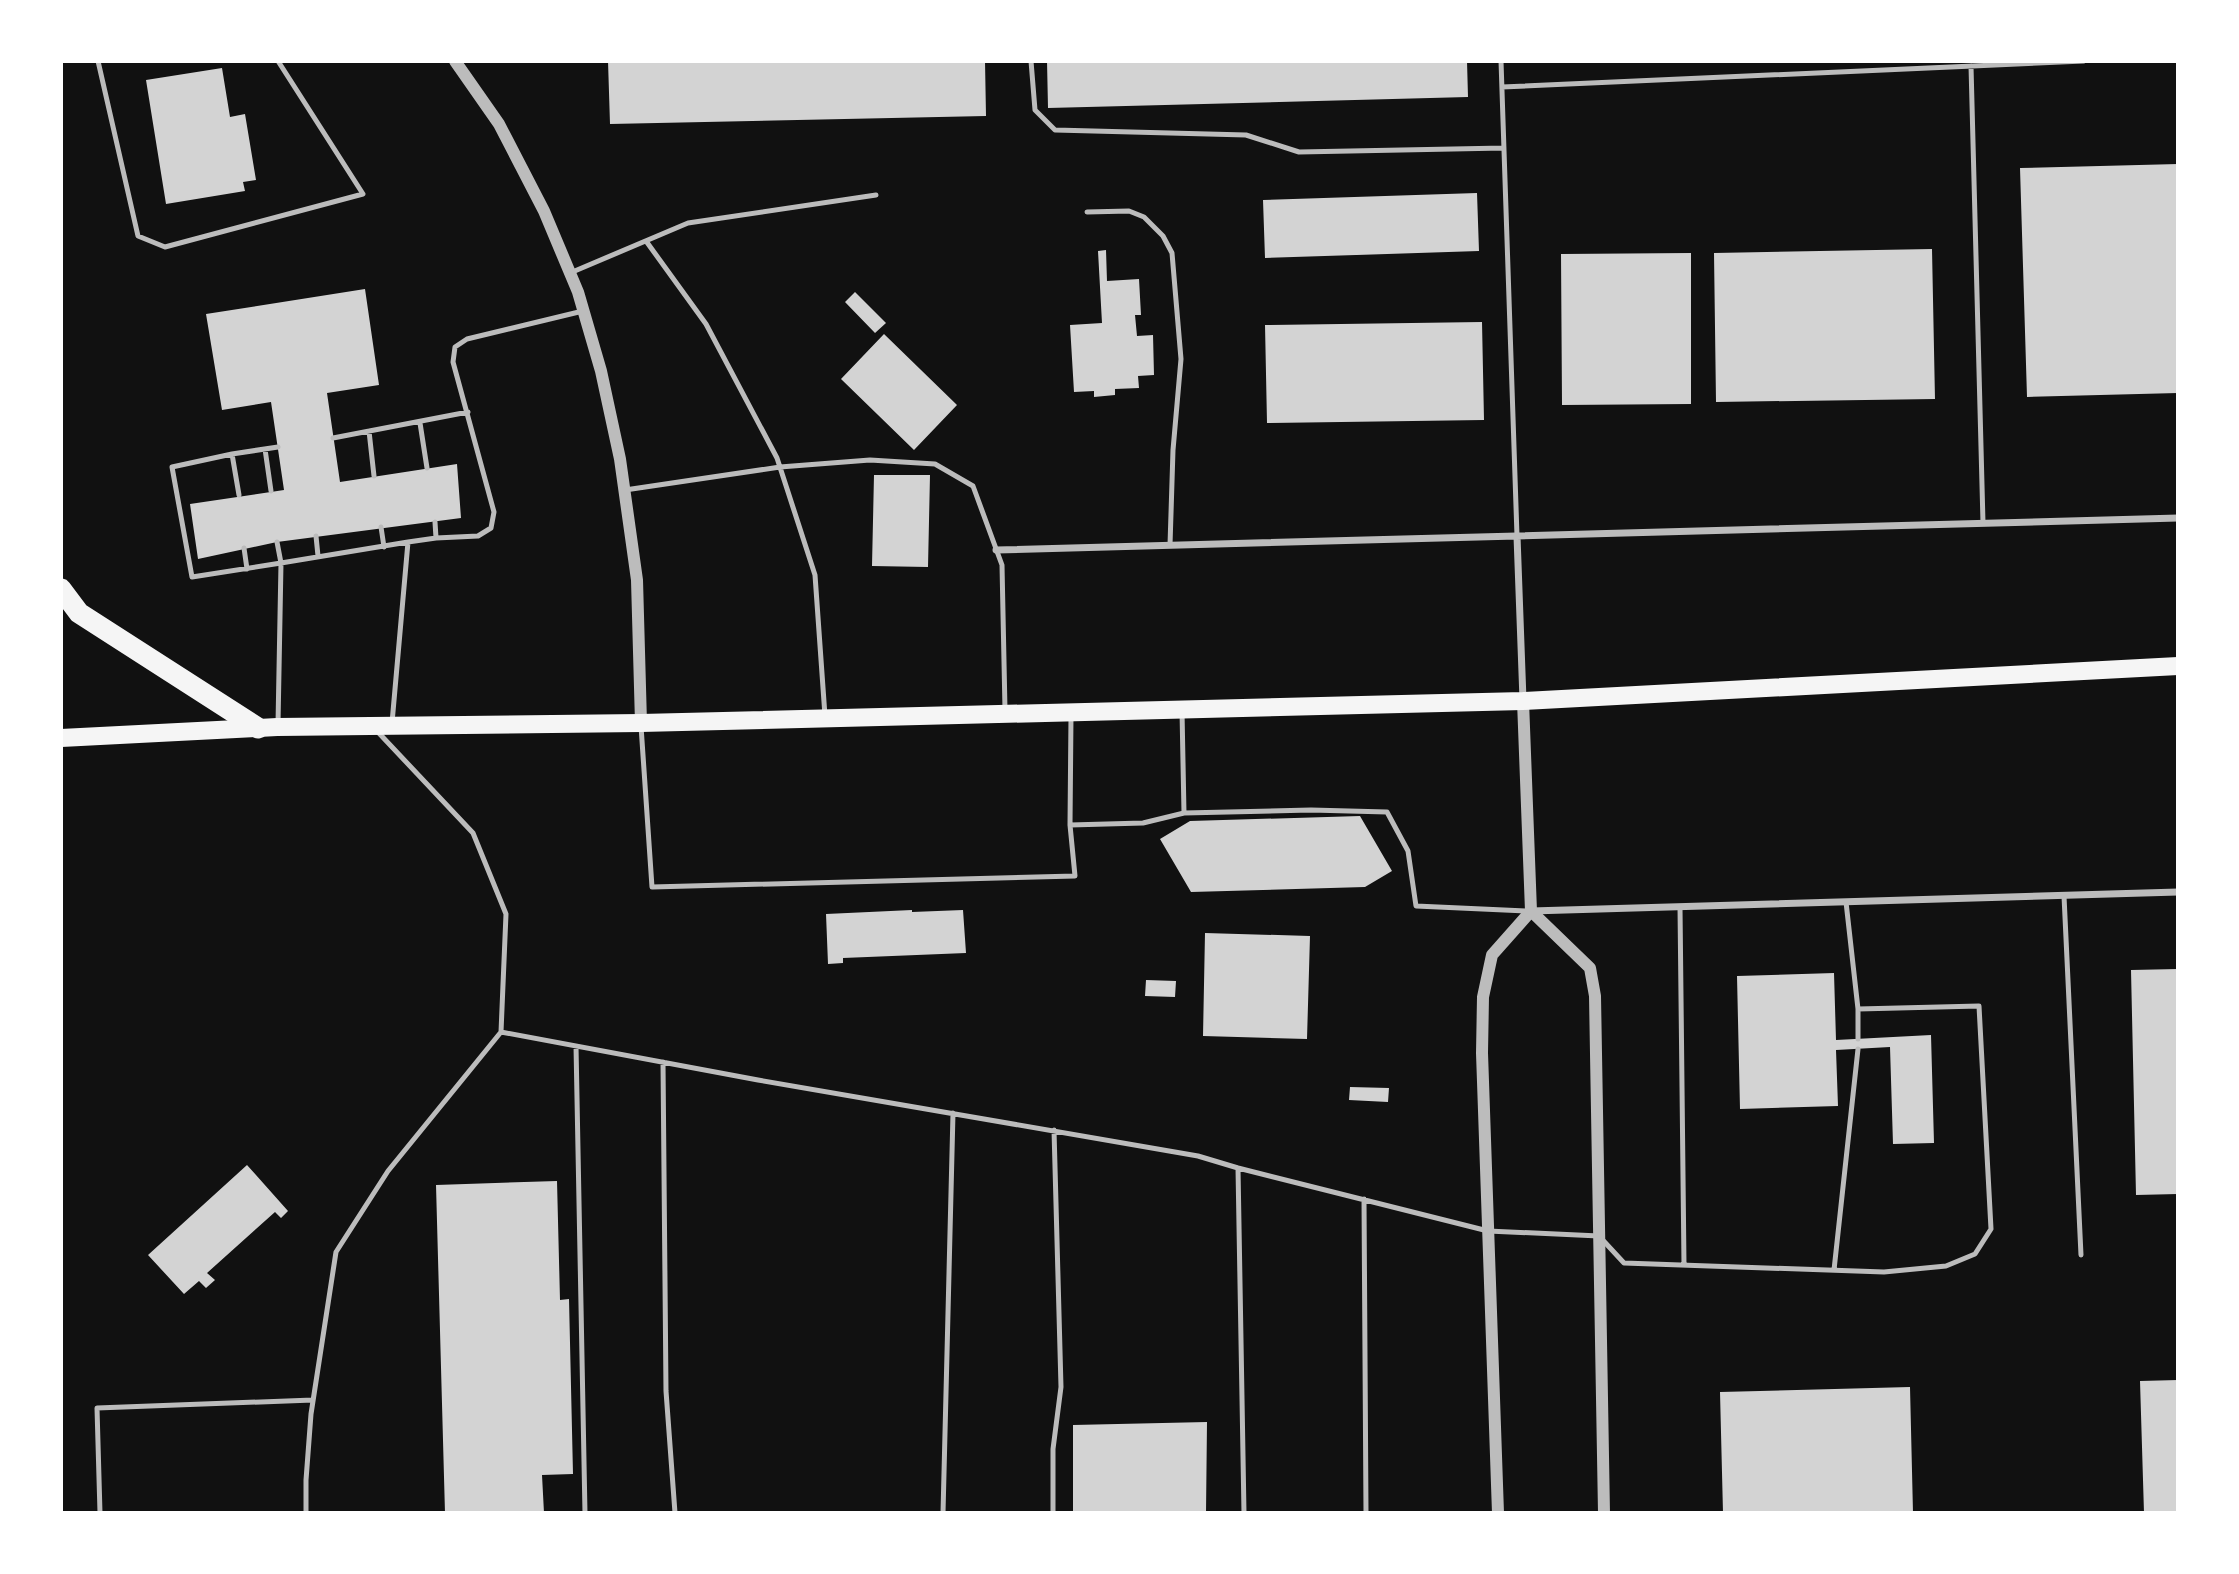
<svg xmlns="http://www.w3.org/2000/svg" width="2239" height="1574" viewBox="0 0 2239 1574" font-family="Arial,sans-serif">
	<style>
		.building { fill: #d3d3d3 }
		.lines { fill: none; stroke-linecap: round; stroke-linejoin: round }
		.service { stroke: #bcbcbc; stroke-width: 5 }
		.minor { stroke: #bcbcbc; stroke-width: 7 }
		.tertiary { stroke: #bcbcbc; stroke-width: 12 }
		.primary { stroke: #f5f5f5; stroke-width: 18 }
		.motorway { stroke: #f5f5f5; stroke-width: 21 }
	</style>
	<rect width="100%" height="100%" fill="#111"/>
	<path class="building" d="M608 61H985L986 116 610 124Z
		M1047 61H1467L1468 97 1048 108Z
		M222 68 230 117 245 114 256 180 243 182 245 191 166 204 146 80Z
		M2178 164V393L2027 397 2020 168Z
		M1477 193 1479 251 1265 258 1263 200Z
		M1932 249 1935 399 1716 402 1714 253Z
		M1106 250 1107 281 1139 279 1141 315H1135L1137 336 1153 335 1154 375 1138 376 1139 388 1115 389V395L1094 397V391L1074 392 1070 325 1102 323 1098 251Z
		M1691 253V404L1562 405 1561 254Z
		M365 289 379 385 327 393 340 482 457 464 461 518 277 542 198 559 190 504 284 490 271 402 222 410 206 314Z
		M855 292 886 323 875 333 845 302Z
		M1482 322 1484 420 1267 423 1265 325Z
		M884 334 957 405 914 450 841 379Z
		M874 475H930L928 567 872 566Z
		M1360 816 1392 871 1365 887 1191 892 1160 839 1190 821Z
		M912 910V912L963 910 966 953 843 958V963L828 964 826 914Z
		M1205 933 1310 936 1307 1039 1203 1036Z
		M2178 969V1194L2136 1195 2131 970Z
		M1834 973 1836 1040 1931 1035 1934 1143 1893 1144 1890 1047 1836 1050 1838 1106 1740 1109 1737 976Z
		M1146 980 1176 981 1175 997 1145 996Z
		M1350 1087 1389 1088 1388 1102 1349 1100Z
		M247 1165 288 1211 281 1218 275 1212 207 1273 215 1280 206 1288 199 1281 184 1294 148 1255Z
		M557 1181 560 1300 569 1299 573 1474 542 1475 544 1513H445L436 1185Z
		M2178 1380V1513H2144L2140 1381Z
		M1910 1387 1913 1513H1723L1720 1392Z
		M1207 1422 1206 1513H1073V1425Z"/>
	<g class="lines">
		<path class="service" d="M98 61 138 236 165 247 363 194 278 61
			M1031 61 1035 110 1055 130 1246 135 1299 152 1504 148
			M1501 61 1517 536
			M1971 66 1983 523
			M1502 87 2084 61
			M1087 212 1129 211 1144 217 1163 236 1172 253 1181 359 1173 450 1170 545
			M646 241 706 324 777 458 815 575 825 716
			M570 273 688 223 876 195
			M420 423 427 468
			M369 431 374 476
			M333 438 468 412
			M265 449 271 491
			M232 454 239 495
			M625 490 780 467 870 460 935 464 973 486 1002 565 1005 710
			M435 522 436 538
			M381 527 384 547
			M316 536 318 556
			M277 542 281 563 192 577 172 467 232 454 278 447
			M244 548 247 569
			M1182 711 1184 813
			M392 723 408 542 436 538 478 536 491 528 494 512 453 362 455 347 467 339 583 311
			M278 724 281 563 408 542
			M641 726 652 887 1075 876 1070 825 1143 823 1184 813 1311 810 1387 812 1408 851 1416 906 1528 911
			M1070 825 1071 716
			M2064 896 2081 1255
			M1846 902 1858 1009V1039
			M1680 907 1684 1265
			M501 1032 758 1080 1198 1156 1238 1168 1488 1231 1599 1236 1624 1263 1884 1272 1946 1266 1975 1254 1991 1229 1979 1006 1858 1009
			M576 1046 585 1513
			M663 1062 666 1391 675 1513
			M1238 1168 1244 1513
			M1364 1199 1366 1513
			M1834 1270 1858 1049
			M100 1513 97 1408 313 1400
			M306 1513V1480L311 1414 336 1252 388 1171 501 1032 506 914 473 833 376 730
			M943 1513 953 1113
			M1053 1513V1449L1061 1387 1054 1130"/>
		<path class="minor" d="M1517 536 1523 700
			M996 550 2178 518
			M1531 911 2178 892"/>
		<path class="tertiary" d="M455 61 499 124 544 211 578 292 601 371 620 459 637 580 641 723
			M1531 911 1590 968 1595 996 1604 1513
			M1498 1513 1482 1053 1483 997 1492 955 1531 911 1523 701"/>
		<path class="primary" d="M61 738 277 727 641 723 1523 701 2178 666"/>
		<path class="motorway" d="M61 589 79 613 258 728"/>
	</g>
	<rect width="2239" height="1574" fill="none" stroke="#ffffff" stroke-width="126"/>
</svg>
